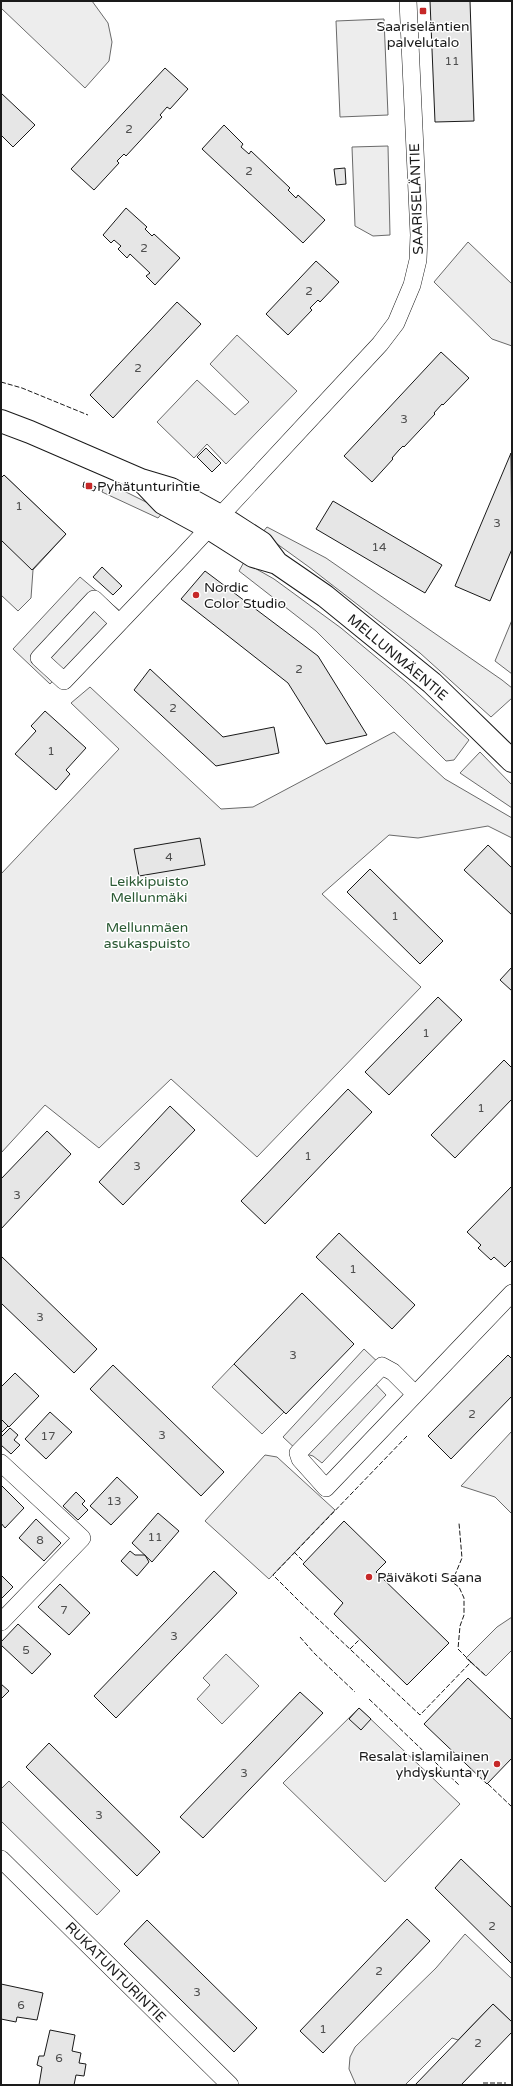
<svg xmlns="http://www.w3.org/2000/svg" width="513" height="2086" viewBox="0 0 513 2086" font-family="'Varela Round',sans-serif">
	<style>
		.built { fill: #ededed; stroke: #6a6a6a }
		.building { fill: #e6e6e6; stroke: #1a1a1a }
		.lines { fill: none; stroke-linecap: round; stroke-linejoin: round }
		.street-casing { stroke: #1a1a1a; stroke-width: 18 }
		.secondary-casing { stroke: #1a1a1a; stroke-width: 24 }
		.street { stroke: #fff; stroke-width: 17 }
		.secondary { stroke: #fff; stroke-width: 22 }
		.fence { stroke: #1a1a1a; stroke-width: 1; stroke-dasharray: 5 2; stroke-linecap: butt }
		.poi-dot { fill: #c62828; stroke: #fff; stroke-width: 1.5 }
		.labels { text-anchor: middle; stroke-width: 3; stroke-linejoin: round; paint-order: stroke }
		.number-label { font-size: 12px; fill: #4d4d4d }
		.poi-label { font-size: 14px; fill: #1a1a1a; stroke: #fff; text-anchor: start }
		.street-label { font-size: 14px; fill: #1a1a1a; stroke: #fff }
		.park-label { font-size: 14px; fill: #2b5a34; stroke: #fff }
	</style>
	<rect width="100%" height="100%" fill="#fff"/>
	<path class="built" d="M1 1H92L108 23 112 42 109 61 85 88 1 8Z
		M384 19 388 115 340 117 336 21Z
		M388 146 390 235 373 236 355 226 352 147Z
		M468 242 512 284V346L492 339 434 282Z
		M237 335 297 391 226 464 207 444 194 458 157 422 197 380 235 415 249 402 210 364Z
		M4 475 66 534 33 570 31 598 18 611 1 595V478Z
		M104 486 126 492 164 511 158 518 102 492Z
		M267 527 326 558 502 680 512 688V698L491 717 420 653 309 567 262 533Z
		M244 562 274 579 341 628 406 682 469 740 454 760 446 761 316 631 239 571Z
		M80 577 120 611 50 684 13 649Z
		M512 620V674L495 661Z
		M90 687 221 809 253 807 394 732 445 779 512 818V838L488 826 418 838 389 835 322 894 421 987 257 1157 171 1079 99 1148 45 1105 1 1153V874L119 749 71 703Z
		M480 752 512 785V808L460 773Z
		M364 1349 382 1366 370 1378 386 1395 322 1463 313 1456 299 1452 283 1437Z
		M234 1364 284 1412 262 1434 212 1387Z
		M512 1431V1514L495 1497 461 1486Z
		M265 1455 277 1457 335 1510 269 1579 205 1521Z
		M512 1617V1650L486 1676 466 1658 497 1627Z
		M226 1654 259 1686 222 1724 197 1699 210 1685 203 1678Z
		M359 1708 460 1804 385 1882 283 1783Z
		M9 1781 120 1891 97 1915 1 1821V1789Z
		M465 1934 512 1979V2022L493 2004 458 2040 452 2038 405 2085H356L349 2069 350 2057 355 2047 436 1968Z"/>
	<path class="building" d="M430 1H470L474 121 435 122Z
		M165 68 188 89 170 109 167 107 160 115 162 117 126 156 124 154 117 161 119 163 94 190 71 169Z
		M1 93 35 125 13 147 1 135Z
		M224 125 243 144 241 147 249 154 251 151 290 188 288 190 296 198 298 195 325 220 303 243 202 149Z
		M345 168 346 184 336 185 334 169Z
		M126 208 147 227 145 229 152 236 154 234 180 258 155 285 146 276 150 273 130 254 127 258 118 249 121 246 114 240 111 243 103 235Z
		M316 261 339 282 320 302 318 300 310 308 312 310 288 335 266 314Z
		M177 302 201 324 113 418 90 395Z
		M441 352 469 378 443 405 442 404 434 413 435 414 404 447 403 446 399 450 392 458 393 459 372 482 344 456Z
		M206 448 221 463 212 472 197 457Z
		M511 453 512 549 490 601 455 586Z
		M4 475 66 534 32 570 1 540V478Z
		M84 482 96 487 94 491 83 487Z
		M333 501 442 565 425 593 316 529Z
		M102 567 122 586 113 595 93 577Z
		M205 571 318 656 367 735 326 744 288 683 181 599Z
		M150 669 223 737 274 727 279 753 216 766 134 690Z
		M45 711 86 748 66 770 70 774 56 790 15 754 36 731 31 726Z
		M200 838 205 865 139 876 134 849Z
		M488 845 512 868V915L464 870Z
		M370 869 443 941 420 964 347 892Z
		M512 967V991L500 980Z
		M438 997 462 1020 389 1095 365 1072Z
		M504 1060 512 1068V1099L455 1158 431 1135Z
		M348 1089 372 1112 265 1224 241 1201Z
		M170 1106 195 1130 123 1205 99 1182Z
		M47 1131 71 1154 1 1229V1179Z
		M512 1186V1260L505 1267 494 1257 491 1260 478 1248 481 1245 467 1232Z
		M339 1233 415 1305 392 1329 316 1257Z
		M1 1256 97 1349 74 1373 1 1303Z
		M302 1293 354 1344 286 1414 234 1364Z
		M508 1355 512 1359V1396L451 1459 428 1436Z
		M113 1365 224 1472 201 1496 90 1389Z
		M15 1373 39 1396 9 1427 1 1419V1387Z
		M50 1412 72 1432 46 1459 25 1439Z
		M1 1419 8 1426 1 1433Z
		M10 1428 18 1435 14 1440 20 1445 11 1454 1 1445V1437Z
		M117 1477 138 1497 111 1525 90 1506Z
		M1 1485 24 1508 5 1528 1 1523Z
		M76 1492 85 1501 82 1504 88 1510 78 1520 63 1506Z
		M158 1513 179 1531 152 1562 132 1543Z
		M36 1519 61 1543 44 1561 19 1538Z
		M344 1521 386 1562 376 1572 449 1643 407 1685 334 1614 343 1603 303 1564Z
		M130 1551 135 1555H145L149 1562 137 1576 121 1561Z
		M214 1571 237 1593 116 1718 94 1696Z
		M1 1575 13 1587 1 1599Z
		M60 1584 90 1613 69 1635 38 1607Z
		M18 1624 51 1654 32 1674 1 1645V1642Z
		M468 1678 512 1720V1758L487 1784 424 1724Z
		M1 1684 9 1691 1 1699Z
		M300 1692 323 1713 203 1838 180 1817Z
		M359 1708 371 1719 361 1730 349 1719Z
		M49 1743 160 1852 137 1876 26 1767Z
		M461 1859 512 1908V1964L435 1888Z
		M407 1919 430 1941 323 2053 300 2031Z
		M147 1920 257 2028 234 2052 124 1944Z
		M1 1984 43 1993 37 2020 17 2017 16 2022 1 2019Z
		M493 2004 512 2022V2032L461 2085H415Z
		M50 2030 75 2035 72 2051 81 2053 79 2063 86 2064 84 2076 76 2075 74 2085H39L42 2067 37 2065 39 2056H44Z"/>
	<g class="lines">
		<defs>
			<path id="street" d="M119 623 94 599 39 658 64 681 182 557 380 344 396 323 412 285 418 260 419 235 408 1
				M415 1394 393 1372 382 1366 298 1453 300 1459 326 1488 512 1293
				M1 1463 82 1538 1 1622
				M1 1859 230 2085"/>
			<path id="secondary" d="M1 421 30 432 141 480 171 489 220 516 262 543 277 563
				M141 480 163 503 209 528 253 556 277 563 325 596 432 683 512 761"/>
		</defs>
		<use href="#street" class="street-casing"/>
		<use href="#secondary" class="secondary-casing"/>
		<use href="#street" class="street"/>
		<use href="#secondary" class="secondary"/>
		<path class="fence" d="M1 382 22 388 88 415
			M407 1436 273 1575 301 1603 420 1715 471 1662 458 1649 460 1626 464 1615V1598L459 1587 452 1582 462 1558 459 1523
			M294 1552 304 1562
			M300 1637 314 1653 355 1692
			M350 1649 360 1639
			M471 1662 486 1676
			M369 1699 459 1785
			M488 1784 512 1807
			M483 2083H506"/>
	</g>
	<g class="poi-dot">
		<rect x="419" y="7" width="8" height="8" rx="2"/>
		<rect x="85" y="482" width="8" height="8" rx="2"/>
		<circle cx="196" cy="595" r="4"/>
		<circle cx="369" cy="1577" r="4"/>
		<circle cx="497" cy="1764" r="4"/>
	</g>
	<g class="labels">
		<g class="number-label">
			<text x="452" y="65">11</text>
			<text x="129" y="133">2</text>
			<text x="249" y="175">2</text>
			<text x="144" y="252">2</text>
			<text x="309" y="295">2</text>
			<text x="138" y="372">2</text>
			<text x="404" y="423">3</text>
			<text x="19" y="510">1</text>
			<text x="497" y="527">3</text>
			<text x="379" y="551">14</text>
			<text x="299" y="673">2</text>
			<text x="173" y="712">2</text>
			<text x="51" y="755">1</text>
			<text x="169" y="861">4</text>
			<text x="395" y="920">1</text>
			<text x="426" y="1037">1</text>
			<text x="481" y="1112">1</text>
			<text x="308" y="1160">1</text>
			<text x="137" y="1170">3</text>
			<text x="17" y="1199">3</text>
			<text x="353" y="1273">1</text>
			<text x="40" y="1321">3</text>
			<text x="293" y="1359">3</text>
			<text x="472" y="1418">2</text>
			<text x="162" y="1439">3</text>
			<text x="48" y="1440">17</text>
			<text x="114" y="1505">13</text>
			<text x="155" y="1541">11</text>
			<text x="40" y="1544">8</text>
			<text x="64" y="1614">7</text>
			<text x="174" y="1640">3</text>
			<text x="26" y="1654">5</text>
			<text x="244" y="1777">3</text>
			<text x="99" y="1819">3</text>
			<text x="492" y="1930">2</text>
			<text x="379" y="1975">2</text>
			<text x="197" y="1996">3</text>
			<text x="21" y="2009">6</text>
			<text x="323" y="2033">1</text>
			<text x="478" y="2047">2</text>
			<text x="59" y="2062">6</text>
		</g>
		<g class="poi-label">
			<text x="423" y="31" text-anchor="middle">Saariseläntien<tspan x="423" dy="16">palvelutalo</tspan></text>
			<text x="97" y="491">Pyhätunturintie</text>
			<text x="204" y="592">Nordic<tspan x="204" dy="16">Color Studio</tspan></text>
			<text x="377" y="1582">Päiväkoti Saana</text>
			<text x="489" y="1761" text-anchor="end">Resalat islamilainen<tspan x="489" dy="16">yhdyskunta ry</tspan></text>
		</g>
		<g class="street-label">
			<text transform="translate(416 199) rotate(-92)" y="5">SAARISELÄNTIE</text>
			<text transform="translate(398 657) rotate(40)" y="5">MELLUNMÄENTIE</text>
			<text transform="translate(116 1972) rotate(45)" y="5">RUKATUNTURINTIE</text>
		</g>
		<g class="park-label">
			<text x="149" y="886">Leikkipuisto<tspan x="149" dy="16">Mellunmäki</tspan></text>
			<text x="147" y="932">Mellunmäen<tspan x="147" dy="16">asukaspuisto</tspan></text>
		</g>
	</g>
	<rect width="513" height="2086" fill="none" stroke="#1a1a1a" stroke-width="4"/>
</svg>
